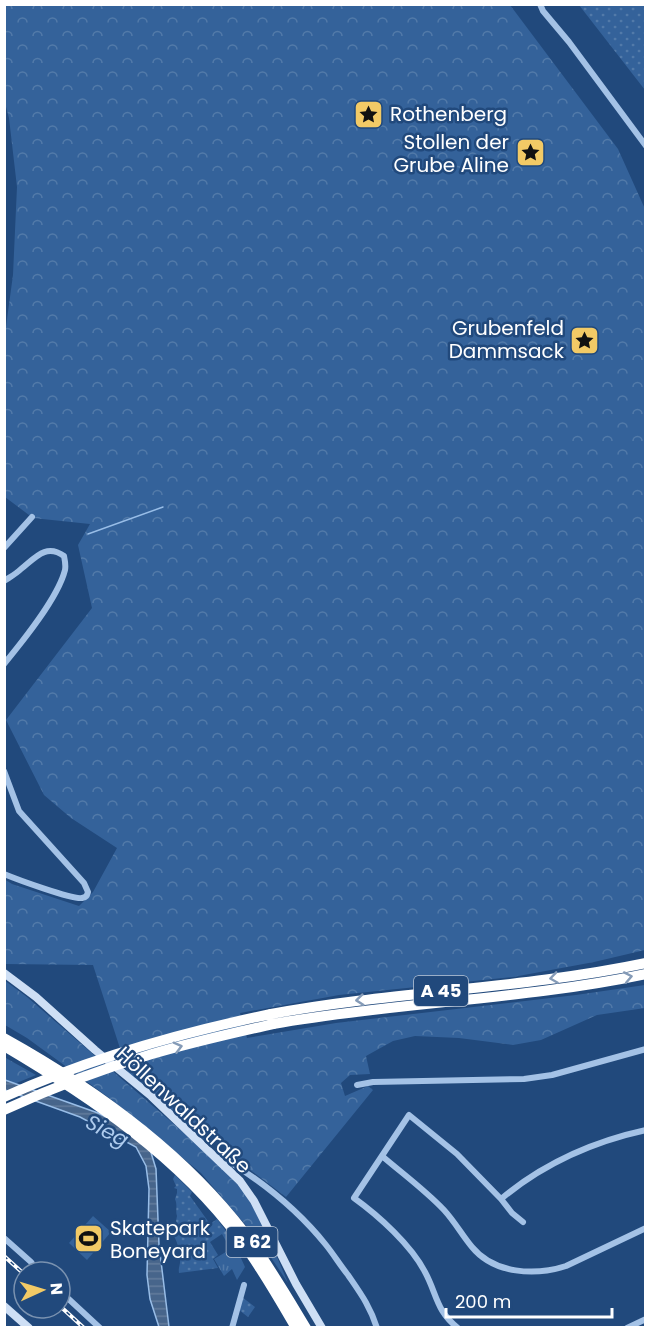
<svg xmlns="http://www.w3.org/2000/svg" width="650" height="1332" viewBox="0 0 650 1332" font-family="Poppins,sans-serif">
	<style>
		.grass { fill: url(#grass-dots) }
		.forest { fill: url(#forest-crowns) }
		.park { fill: url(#park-tufts) }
		.pitch { fill: #34629a }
		.water { fill: url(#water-rules); stroke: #98bde7; stroke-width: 1.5 }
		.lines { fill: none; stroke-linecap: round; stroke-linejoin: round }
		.stream { stroke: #98bde7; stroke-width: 1.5 }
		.street { stroke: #a4c2e6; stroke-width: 6 }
		.secondary { stroke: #cedff5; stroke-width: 8 }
		.highway { stroke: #fff; stroke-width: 10 }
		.rail-casing { stroke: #fff; stroke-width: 4 }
		.rail { stroke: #21497c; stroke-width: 1.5; stroke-dasharray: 4.5; stroke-linecap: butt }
		.highway-bridge { stroke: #fff; stroke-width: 10 }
		.oneway { stroke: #859bb7 }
		.labels { text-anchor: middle; stroke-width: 5; stroke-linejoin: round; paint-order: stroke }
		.shield { fill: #21497c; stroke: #bcc8d8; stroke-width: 1.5 }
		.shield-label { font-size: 18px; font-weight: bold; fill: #fff }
		.poi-label { font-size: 20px; fill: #fff; stroke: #21497c; text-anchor: start }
		.street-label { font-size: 20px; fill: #fff; stroke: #21497c }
		.water-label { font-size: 21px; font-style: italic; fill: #afccee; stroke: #21497c }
	</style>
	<defs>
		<pattern id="grass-dots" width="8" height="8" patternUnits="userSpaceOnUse" patternTransform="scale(1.5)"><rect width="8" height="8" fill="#34629a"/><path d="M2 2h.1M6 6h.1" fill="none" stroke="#527aa9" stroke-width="1.8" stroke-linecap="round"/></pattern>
		<pattern id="forest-crowns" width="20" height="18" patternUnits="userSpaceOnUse" patternTransform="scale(1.5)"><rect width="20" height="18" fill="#34629a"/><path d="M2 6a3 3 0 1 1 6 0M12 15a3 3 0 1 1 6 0" fill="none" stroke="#527aa9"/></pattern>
		<pattern id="park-tufts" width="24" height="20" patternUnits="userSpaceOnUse" patternTransform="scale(1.5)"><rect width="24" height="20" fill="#34629a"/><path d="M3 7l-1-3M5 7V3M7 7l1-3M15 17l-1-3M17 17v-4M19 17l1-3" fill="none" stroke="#527aa9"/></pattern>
		<pattern id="water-rules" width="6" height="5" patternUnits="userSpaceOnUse" patternTransform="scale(1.5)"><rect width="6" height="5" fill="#47658b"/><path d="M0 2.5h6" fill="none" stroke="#637c9c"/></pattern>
	</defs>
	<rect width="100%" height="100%" fill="#21497c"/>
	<path class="grass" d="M579 5H645V90Z
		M175 1175 192 1192 190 1196 210 1224 217 1219 234 1242 236 1249 230 1248 222 1234 210 1242 218 1255 213 1259 218 1268 179 1273C178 1267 181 1264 180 1258 180 1249 177 1242 173 1234L177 1223 176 1221 177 1216C175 1211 178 1206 175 1199L177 1193V1189L174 1188 176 1186 173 1179Z
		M242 1297 255 1307 248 1317 239 1310Z"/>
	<path class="forest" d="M5 5H510L618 149 645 209V950L594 962 513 977 339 995 240 1013 247 1038 336 1023 576 995 645 985V1008L597 1015 541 1040 513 1045 459 1038 415 1036 393 1041 366 1056 370 1074 350 1075 341 1083 345 1096 368 1086 373 1090 286 1197 233 1157 223 1146 205 1141 128 1073 93 965 5 964 4 879 12 884 79 906 93 892 117 848 71 818 44 795 6 720 92 608 78 545 90 524 33 518 5 497V334L13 275 17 187 9 118 5 103Z
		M4 980 27 997 205 1151 241 1186 266 1231 288 1283 262 1244 201 1173 112 1100 27 1038 5 1025Z
		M4 1057 36 1075 14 1084 5 1080Z"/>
	<path class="park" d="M231 1249 240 1256 245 1267 237 1280 232 1269 224 1276 214 1259Z"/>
	<path class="pitch" d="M93 1216 111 1232 87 1260 69 1243Z"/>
	<path class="water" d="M5 1080 98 1113 126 1127 149 1146 156 1169 159 1245 169 1327H159L150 1299 147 1275 149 1189 146 1166 136 1147 80 1117 5 1090Z"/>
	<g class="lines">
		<path class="stream" d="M88 534 163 507"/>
		<path class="street" d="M540 4 543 11 569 42 646 146
			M4 548 32 517
			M4 581C10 577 16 574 21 569 35 558 46 543 64 556 65 561 66 565 65 570 58 598 23 641 4 664
			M4 771 19 811 84 883 88 892C87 895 87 897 82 898 73 900 16 879 4 874
			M357 1085 373 1082 524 1079 552 1075 646 1049
			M382 1156C403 1174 425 1190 444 1210 455 1222 462 1235 472 1247 494 1274 535 1276 566 1266L646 1228
			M216 1157 220 1156C259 1179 298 1210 326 1245 334 1255 340 1265 348 1275 361 1294 370 1306 377 1328
			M501 1199 512 1213 523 1222
			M4 1238 31 1262 38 1272
			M60 1291 100 1328
			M232 1328 244 1285
			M458 1328C436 1311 437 1294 425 1272 411 1245 379 1216 354 1198L409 1115 457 1154 501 1199C544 1163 591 1142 646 1130
			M627 1328 646 1319"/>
		<path class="secondary" d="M4 973 36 997 95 1050 151 1096 240 1181 254 1201 296 1284 322 1328
			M4 1306 29 1328"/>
		<path class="highway" d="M271 1014C395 991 522 989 646 963
			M273 1024C397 1002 523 1000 646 974
			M4 1038C94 1088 181 1150 244 1232 267 1262 286 1295 306 1328
			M4 1046C92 1098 179 1157 240 1239 261 1267 278 1297 296 1328"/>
		<defs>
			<path id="rail" d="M4 1256 24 1274
				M60 1306 84 1328"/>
		</defs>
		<use href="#rail" class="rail-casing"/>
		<use href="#rail" class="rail"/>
		<path class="highway-bridge" d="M4 1097C90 1058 179 1033 271 1014
			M4 1110C52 1088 101 1069 152 1054 192 1042 233 1033 273 1024"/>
	</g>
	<defs><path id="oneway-chevron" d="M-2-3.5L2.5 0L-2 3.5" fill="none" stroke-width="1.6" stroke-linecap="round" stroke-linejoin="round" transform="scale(1.5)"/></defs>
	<g class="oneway">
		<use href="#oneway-chevron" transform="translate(628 977) rotate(-11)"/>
		<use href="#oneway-chevron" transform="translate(554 978) rotate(172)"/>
		<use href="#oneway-chevron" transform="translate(360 1000) rotate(174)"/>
		<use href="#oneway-chevron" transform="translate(178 1047) rotate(-15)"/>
	</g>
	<defs>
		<symbol id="sight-square" viewBox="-11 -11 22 22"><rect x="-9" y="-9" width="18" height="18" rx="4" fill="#f2ca66" stroke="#21497c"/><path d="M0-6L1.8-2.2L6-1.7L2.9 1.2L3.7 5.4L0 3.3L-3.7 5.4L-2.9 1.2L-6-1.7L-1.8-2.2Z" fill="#111"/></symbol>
		<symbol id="stadium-square" viewBox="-11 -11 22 22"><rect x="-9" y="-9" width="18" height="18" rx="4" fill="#f2ca66" stroke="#21497c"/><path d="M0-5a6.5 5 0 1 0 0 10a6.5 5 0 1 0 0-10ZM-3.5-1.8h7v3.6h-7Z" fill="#111"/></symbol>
	</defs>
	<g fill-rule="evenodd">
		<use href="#sight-square" x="352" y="98" width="33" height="33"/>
		<use href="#sight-square" x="514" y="136" width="33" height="33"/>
		<use href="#sight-square" x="568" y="324" width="33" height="33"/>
		<use href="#stadium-square" x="72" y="1222" width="33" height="33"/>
	</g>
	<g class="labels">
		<g class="shield">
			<rect x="414" y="976" width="54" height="30" rx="4.5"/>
			<rect x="226.5" y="1227" width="51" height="30" rx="4.5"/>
		</g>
		<g class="shield-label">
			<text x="441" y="997">A 45</text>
			<text x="252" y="1248">B 62</text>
		</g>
		<g class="poi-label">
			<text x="390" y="121">Rothenberg</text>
			<text x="509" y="149" text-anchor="end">Stollen der<tspan x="509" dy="23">Grube Aline</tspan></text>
			<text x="564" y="335" text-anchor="end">Grubenfeld<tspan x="564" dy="23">Dammsack</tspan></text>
			<text x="110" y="1235">Skatepark<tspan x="110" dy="23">Boneyard</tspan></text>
		</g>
		<g class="street-label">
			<text transform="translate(184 1110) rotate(43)" y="7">Höllenwaldstraße</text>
		</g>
		<g class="water-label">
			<text transform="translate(107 1131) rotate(28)" y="7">Sieg</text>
		</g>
	</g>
	<rect width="650" height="1332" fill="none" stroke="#ffffff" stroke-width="12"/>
	<g transform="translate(42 1290) rotate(86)"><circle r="28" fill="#21497c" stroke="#7a92b0" stroke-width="1.5"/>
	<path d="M0-4.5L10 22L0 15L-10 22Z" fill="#f2ca66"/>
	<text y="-9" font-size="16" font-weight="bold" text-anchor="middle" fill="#ffffff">N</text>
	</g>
	<path d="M446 1308v9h166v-9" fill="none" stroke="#ffffff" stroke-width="3"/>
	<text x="455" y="1308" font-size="18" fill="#ffffff" stroke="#21497c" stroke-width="4.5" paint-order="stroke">200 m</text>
</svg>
